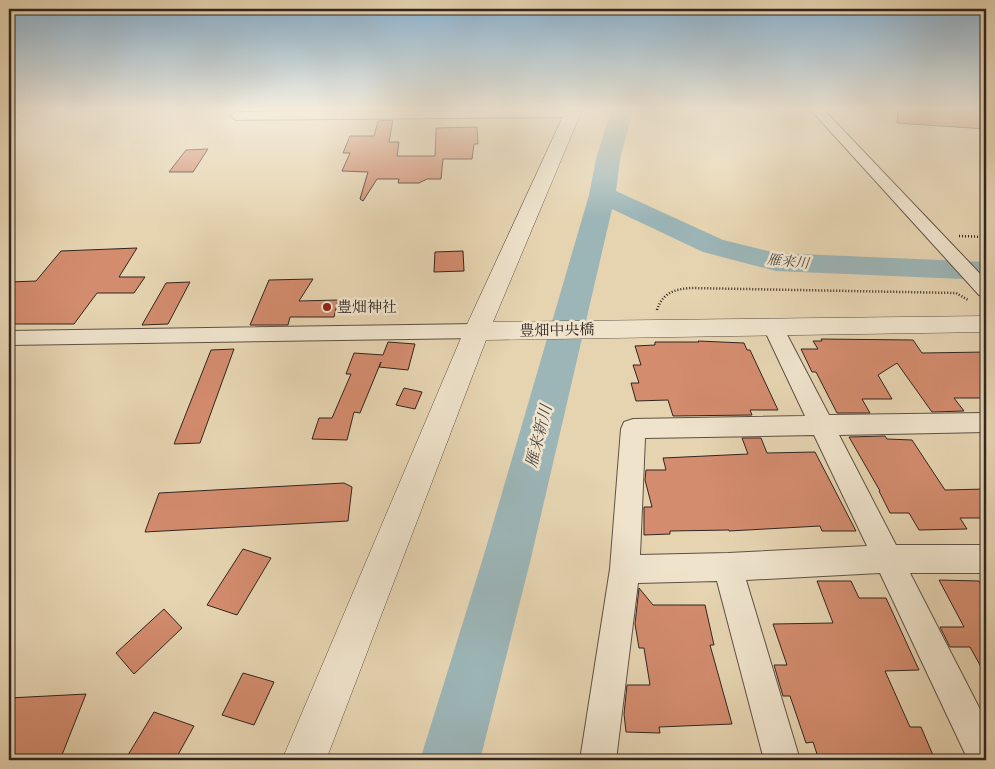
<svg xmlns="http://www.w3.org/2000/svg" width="995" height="769" viewBox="0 0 995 769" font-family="'IM FELL French Canon','Noto Serif JP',serif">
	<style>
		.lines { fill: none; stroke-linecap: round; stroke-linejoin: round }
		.river { fill: #9cb5b7; fill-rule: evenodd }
		.building { fill: #d38c6e; stroke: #312520 }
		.minor-casing { stroke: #5e5144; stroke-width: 2 }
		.tertiary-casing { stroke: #5e5144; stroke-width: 1 }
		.path { stroke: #312520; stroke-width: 2.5; stroke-dasharray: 1 2; stroke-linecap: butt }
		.minor { fill: #efe3cc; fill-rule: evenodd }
		.tertiary { fill: #efe3cc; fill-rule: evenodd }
		.poi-dot { fill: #8f2418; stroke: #efe3cc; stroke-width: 2 }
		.labels { text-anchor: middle; stroke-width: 5; stroke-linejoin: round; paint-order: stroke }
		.far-water-label { font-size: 14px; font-style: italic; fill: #4c4946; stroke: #efe3cc }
		.poi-label { font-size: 15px; fill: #312520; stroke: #efe3cc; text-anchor: start }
		.street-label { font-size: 15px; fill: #312520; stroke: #efe3cc }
		.water-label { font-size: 16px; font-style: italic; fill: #4c4946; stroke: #efe3cc }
	</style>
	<rect width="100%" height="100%" fill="#e6d4b1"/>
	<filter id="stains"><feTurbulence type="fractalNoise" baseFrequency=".004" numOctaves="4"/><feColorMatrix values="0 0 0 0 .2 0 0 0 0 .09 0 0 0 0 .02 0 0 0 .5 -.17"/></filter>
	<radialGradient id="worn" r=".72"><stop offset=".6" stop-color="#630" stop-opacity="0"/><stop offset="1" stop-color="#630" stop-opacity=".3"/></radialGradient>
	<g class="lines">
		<path class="river" d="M611 110H633L620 159 616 191 723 240 776 253 986 262V280L776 271 703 252 612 209 531 558 480 760H420L483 558 589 195 596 159Z"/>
	</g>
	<path class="building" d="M898 110H986V129L897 123Z
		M393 120 389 142H399L397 156H435L436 128 477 127 478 144H474L472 159H443L441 179H427L419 183H398L399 179H377L363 201 360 199 368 172 342 171 350 153H343L350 136H374L378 121Z
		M208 149 193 172H169L186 150Z
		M137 248 119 277H145L134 293H97L74 324H9V282L36 281 61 251Z
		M463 251 464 271 434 272 435 252Z
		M313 279 299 301 338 300 334 317H290L288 325H250L269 280Z
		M190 282 168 324 142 325 166 283Z
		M821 339 913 340 922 353 986 352V398H954L964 411 932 412 897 363 878 375 892 399H862L870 413H837L816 372H812L801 349H818L813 341H822Z
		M698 341 744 343 747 350H750L778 410H750L752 415 673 416 668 400 636 401 631 383H639L633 365H641L635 346 655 345V342H699Z
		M388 342 415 344 408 370 379 367 381 362 360 413 354 412 347 440 312 439 319 418H332L351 374H346L354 353 383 355Z
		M234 349 200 443 174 444 211 350Z
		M404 388 422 392 415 409 396 405Z
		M885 436 887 439 912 440 945 490 986 489V518H960L967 529 919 530 909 513H890L879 491H880L849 437Z
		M742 438H761L767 453 815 452 856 531H822L820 526 729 531V530L670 531V534L644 535V507H652L645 480 646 470H666L663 458 748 454Z
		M344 483 352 487 348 521 145 532 159 493Z
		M243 549 271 558 237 615 207 605Z
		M939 580 979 581 986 594V676L970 647H950L940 627H964Z
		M817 581H851L859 598H886L919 670 885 671 910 727H921L935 760H819L813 742 806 743 790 696H783L774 665H787L773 624 833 623Z
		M639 588 653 605H705L714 645H710L732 724 659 727 660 733 626 732 624 714 627 685H650L644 648H639L635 624Z
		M164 609 182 628 134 674 116 653Z
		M243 673 274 682 254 725 222 715Z
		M86 694 60 760H9V698Z
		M154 712 194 726 175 760H125Z"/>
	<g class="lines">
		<defs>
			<path id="minor" d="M9 110H21L9 117Z
				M573 110 579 114 578 117 236 120 230 116 236 112Z
				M811 110H824L986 280V297L979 295Z
				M773 320 780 322 783 327 829 415 986 413V432L839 435 896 545H986V573H910L986 721V760H968L880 573 746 580 800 760H764L717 581 638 583 616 760H580L610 569 621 429 624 422 633 419 805 416 763 327 766 322ZM814 435 867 546 728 553 640 555 645 438Z
				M477 324 484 326 487 331 484 336 477 338 9 345V331Z"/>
			<path id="tertiary" d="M566 110H582L493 322 986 316V332L486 340 326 760H282L464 331Z"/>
		</defs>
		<use href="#minor" class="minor-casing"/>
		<use href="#tertiary" class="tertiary-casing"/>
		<path class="path" d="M959 236 986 237
			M657 310C662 293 675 289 691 288L956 293 968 300"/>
		<use href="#minor" class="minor"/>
		<use href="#tertiary" class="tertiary"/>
	</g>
	<linearGradient id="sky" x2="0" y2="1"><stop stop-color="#89b4d4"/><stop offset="0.5" stop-color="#f4ecdc"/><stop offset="1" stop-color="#f4ecdc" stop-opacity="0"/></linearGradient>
	<rect width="995" height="218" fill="url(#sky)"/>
	<circle class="poi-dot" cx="327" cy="307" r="5"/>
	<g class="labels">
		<g class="far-water-label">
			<text transform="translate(788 261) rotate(6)" y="5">雁来川</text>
		</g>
		<g class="poi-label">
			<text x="337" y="312">豊畑神社</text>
		</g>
		<g class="street-label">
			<text transform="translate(557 330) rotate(-1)" y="5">豊畑中央橋</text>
		</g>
		<g class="water-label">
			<text transform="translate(538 436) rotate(-76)" y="6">雁来新川</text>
		</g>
	</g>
	<rect width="995" height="769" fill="none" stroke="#e6d4b1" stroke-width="30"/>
	<rect x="10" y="10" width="975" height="749" fill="none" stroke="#312520" stroke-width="2.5"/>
	<rect x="15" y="15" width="965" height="739" fill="none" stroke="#312520"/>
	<rect width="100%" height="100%" filter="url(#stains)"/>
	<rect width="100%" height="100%" fill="url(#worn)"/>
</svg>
